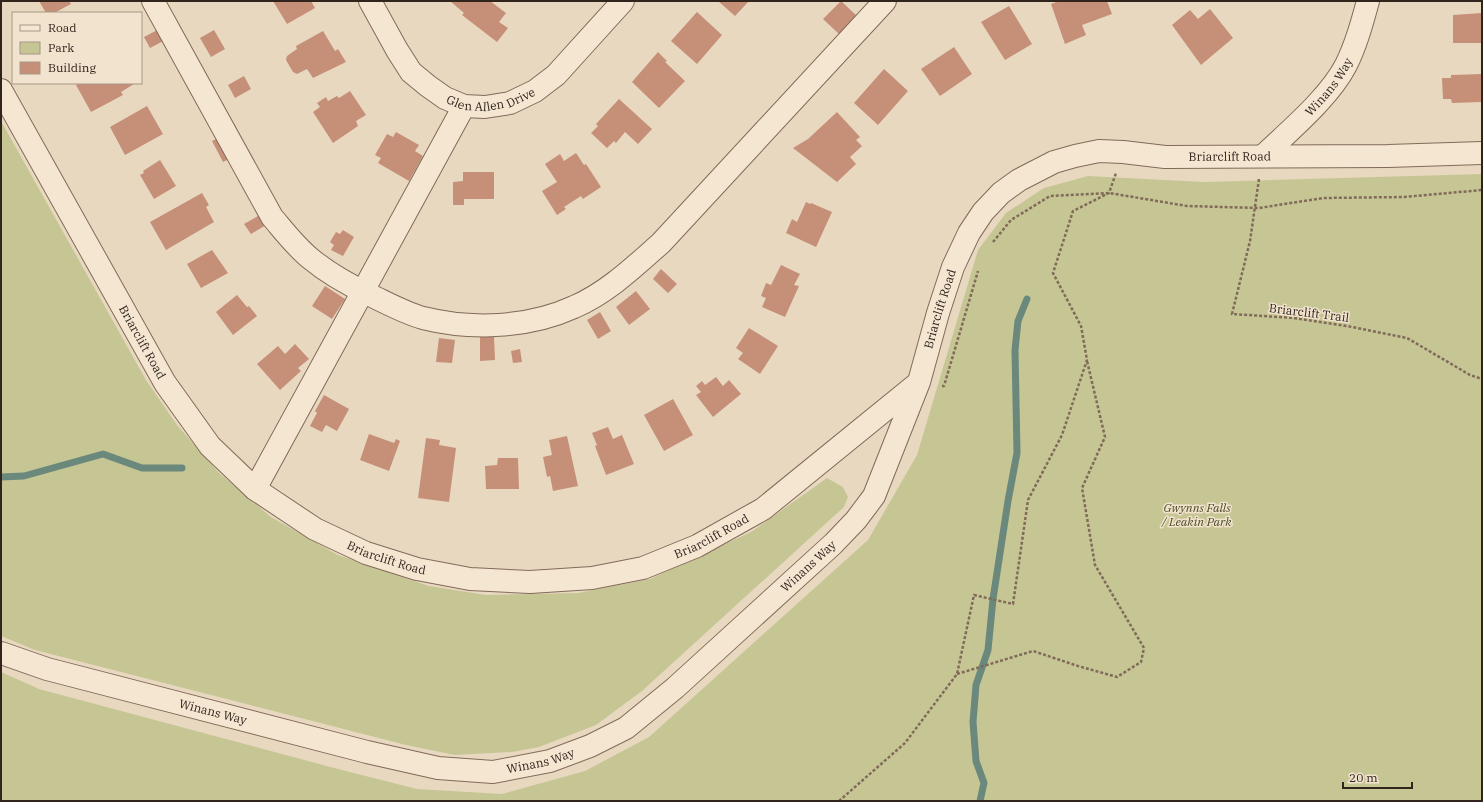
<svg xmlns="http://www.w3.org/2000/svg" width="1483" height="802" viewBox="0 0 1483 802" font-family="'IBM Plex Serif',serif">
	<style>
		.green { fill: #c6c695 }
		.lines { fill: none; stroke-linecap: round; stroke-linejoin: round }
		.stream { stroke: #6b887d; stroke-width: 7 }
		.building { fill: #c58f78 }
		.minor-casing { stroke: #816a59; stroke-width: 24 }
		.path { stroke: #816a59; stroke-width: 2.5; stroke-dasharray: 3 2; stroke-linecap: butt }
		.minor { stroke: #f5e6d2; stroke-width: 22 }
		.labels { text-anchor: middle; stroke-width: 3; stroke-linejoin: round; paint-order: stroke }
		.street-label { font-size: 12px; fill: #31241d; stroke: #f2e3ce }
		.park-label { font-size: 12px; font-style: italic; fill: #474c25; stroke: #f2e3ce }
	</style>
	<rect width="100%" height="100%" fill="#e9d8c0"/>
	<path class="green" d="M1 121 146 380 177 425 219 473 271 517 338 555 429 586 486 595 578 593 650 579 751 532 827 478 843 487 848 497 844 507 642 691 596 725 539 747 512 752 455 755 406 745 35 650 1 636Z
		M1482 174V801H1V672L39 689 338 769 417 789 502 794 585 771 649 737 868 540 917 455 978 250 1006 213 1044 188 1088 176 1205 182Z"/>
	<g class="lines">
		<path class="stream" d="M1 477 24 476 103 454 142 468H182
			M980 801 984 783 976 761 973 722 976 685 988 650 993 599 1008 501 1017 453 1015 350 1018 321 1027 299"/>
	</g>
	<path class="building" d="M39 1H69L71 4 54 13H46Z
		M273 1H311L315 8 287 24Z
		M450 1H490L506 13 499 22 508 28 497 42 462 15 464 13Z
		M718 1H749L735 16Z
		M841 1 857 16 839 34 823 19Z
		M1059 1H1107L1112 14 1082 25 1086 35 1065 44 1051 4Z
		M1009 6 1032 44 1005 60 981 22Z
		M1210 9 1233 38 1201 65 1172 25 1190 10 1198 19Z
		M697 12 722 35 697 64 671 41Z
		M1482 13V43H1453V15Z
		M163 27 169 38 150 48 144 37Z
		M214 30 225 49 211 57 200 38Z
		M323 31 335 51 338 49 346 62 313 78 307 69 297 74 293 72 286 60 287 56 297 49 296 46Z
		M954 47 972 74 940 96 921 69Z
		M658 52 667 61 665 62 685 81 659 108 632 82Z
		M884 69 908 91 878 125 854 103Z
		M1482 74V102L1452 103 1451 99H1443L1442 78H1451V75Z
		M244 76 251 89 235 98 228 85Z
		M80 83H133L134 84 121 92 123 95 91 112 76 85Z
		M350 91 366 115 356 121 358 126 333 143 313 112 320 107 317 103 326 97 328 101 337 96 339 98Z
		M619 99 652 129 638 144 625 132 616 143 614 141 607 148 591 133 598 126 596 124Z
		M147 106 163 134 125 155 110 127Z
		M837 112 860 137 856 140 862 146 850 157 856 164 837 182 793 148 808 139Z
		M396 132 419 145 415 151 423 156 409 181 378 163 381 158 375 155 387 134 393 137Z
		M224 135 235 156 223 162 212 141Z
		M576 153 584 165 586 164 601 187 583 199 581 196 564 207 566 209 557 215 542 191 557 182 545 164 560 154 564 161Z
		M160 160 176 186 154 199 140 175 144 173 143 171Z
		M463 172H494V199H464V205H453V182L463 181Z
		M202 193 209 205 206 207 214 222 166 250 150 222Z
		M806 202 810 204 811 203 832 212 816 247 786 233 792 219 797 222Z
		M265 212 271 222 251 234 244 224Z
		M343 230 354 237 343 256 331 250 334 245 330 242 336 232 340 234Z
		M212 250 228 273 201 288 187 264Z
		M781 265 800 274 794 285 799 286 785 317 762 307 766 298 761 296 766 283 771 285Z
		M661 269 677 284 668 293 653 279Z
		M325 286 345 299 332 319 312 306Z
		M636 291 650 309 629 325 616 307Z
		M237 295 247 307 249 306 257 316 233 335 216 312Z
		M600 312 611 331 598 339 587 320Z
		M749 328 778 346 760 374 738 359 743 353 736 348Z
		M480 337H494L495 360 480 361Z
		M439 338 455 340 452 363 436 362Z
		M295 344 309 359 298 368 301 371 280 390 257 364 278 346 285 354Z
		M520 349 522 362 513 363 511 351Z
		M716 377 723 386 729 380 741 394 713 417 696 395 701 392 696 386 702 381 705 385Z
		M324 395 349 409 337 431 326 425 322 432 310 426 317 413 315 411Z
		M673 399 693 435 664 451 644 415Z
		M608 427 613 439 622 435 634 464 606 475 595 446 597 445 592 433Z
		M369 434 394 443 396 439 400 441 389 471 360 460Z
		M567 436 578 486 553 491 550 476 547 477 543 457 552 455 549 440Z
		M426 438 440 440 439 445 456 448 449 502 418 498Z
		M498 458H518L519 489H486L485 466 497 465Z"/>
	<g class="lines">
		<defs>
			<g id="minor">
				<path d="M153 1 272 217C284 231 296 247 311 259 329 274 349 285 370 295 387 303 405 313 423 318 471 330 528 328 574 307 607 293 635 266 661 243L885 1"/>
				<path id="s1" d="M370 1 397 50 411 72 428 86 445 98 464 106 485 107 510 103 535 91 556 75 623 1"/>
				<path id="s2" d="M1 90 165 383 210 446 255 489 315 529 366 553 417 569 470 579 530 582 592 578 643 568 697 546 763 509 918 383"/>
				<path id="s3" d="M1263 156C1289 131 1329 98 1346 65 1356 45 1362 23 1368 1"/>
				<path d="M255 489 464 106"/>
				<path id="s4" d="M1 653 47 669 367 752 438 768 493 772 550 761 590 746 626 728 675 688 833 544 856 520 874 496 919 382 938 313 953 267 969 233 983 212 1001 193 1019 180 1054 162 1075 156 1099 151 1123 152 1165 157 1388 156 1482 153"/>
			</g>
		</defs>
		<use href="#minor" class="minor-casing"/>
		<path class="path" d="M1259 179 1250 241 1232 314 1294 318 1347 326 1407 338 1470 375 1482 379
			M993 242 1011 220 1050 196 1109 193 1187 206 1259 208 1323 198 1404 197 1482 190
			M942 386H944L978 271
			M957 674 1033 651 1078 666 1117 677 1141 662 1144 648 1095 565 1082 488 1105 437 1087 361
			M839 801 905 743 957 674 974 595 1013 604 1028 500 1062 435 1087 360 1081 326 1053 273 1073 211 1109 193 1116 173"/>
		<use href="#minor" class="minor"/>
	</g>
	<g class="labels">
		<g class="street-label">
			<text dy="4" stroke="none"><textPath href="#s3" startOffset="96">Winans Way</textPath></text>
			<text dy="4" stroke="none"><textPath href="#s1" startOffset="173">Glen Allen Drive</textPath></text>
			<text dy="4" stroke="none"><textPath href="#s4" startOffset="1559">Briarclift Road</textPath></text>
			<text dy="4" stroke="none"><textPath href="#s4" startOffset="1187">Briarclift Road</textPath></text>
			<text transform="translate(1309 313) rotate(7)" y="4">Briarclift Trail</text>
			<text dy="4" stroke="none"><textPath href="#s2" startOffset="289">Briarclift Road</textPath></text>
			<text dy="4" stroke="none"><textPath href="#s2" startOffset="961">Briarclift Road</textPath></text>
			<text dy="4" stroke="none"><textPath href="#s2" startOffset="625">Briarclift Road</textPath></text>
			<text dy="4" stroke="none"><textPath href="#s4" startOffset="892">Winans Way</textPath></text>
			<text dy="4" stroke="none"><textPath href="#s4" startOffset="220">Winans Way</textPath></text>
			<text dy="4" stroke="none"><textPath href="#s4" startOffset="556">Winans Way</textPath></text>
		</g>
		<g class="park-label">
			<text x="1197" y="512">Gwynns Falls<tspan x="1197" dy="14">/ Leakin Park</tspan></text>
		</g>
	</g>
	<rect width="1483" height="802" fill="none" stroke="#31241d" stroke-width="4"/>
	<rect x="12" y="12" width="130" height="72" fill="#f2e3ce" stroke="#a59787"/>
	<rect x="20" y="25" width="20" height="6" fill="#f5e6d2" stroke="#a59787"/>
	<text x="48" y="32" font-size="12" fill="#31241d">Road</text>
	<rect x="20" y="42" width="20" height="12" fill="#c6c695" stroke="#a59787"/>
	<text x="48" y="52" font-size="12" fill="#31241d">Park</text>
	<rect x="20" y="62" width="20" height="12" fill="#c58f78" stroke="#a59787"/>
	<text x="48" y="72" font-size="12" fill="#31241d">Building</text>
	<path d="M1343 782v6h69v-6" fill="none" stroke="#31241d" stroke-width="2"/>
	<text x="1349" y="782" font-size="12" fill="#31241d" stroke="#f2e3ce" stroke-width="3" paint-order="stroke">20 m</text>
</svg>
